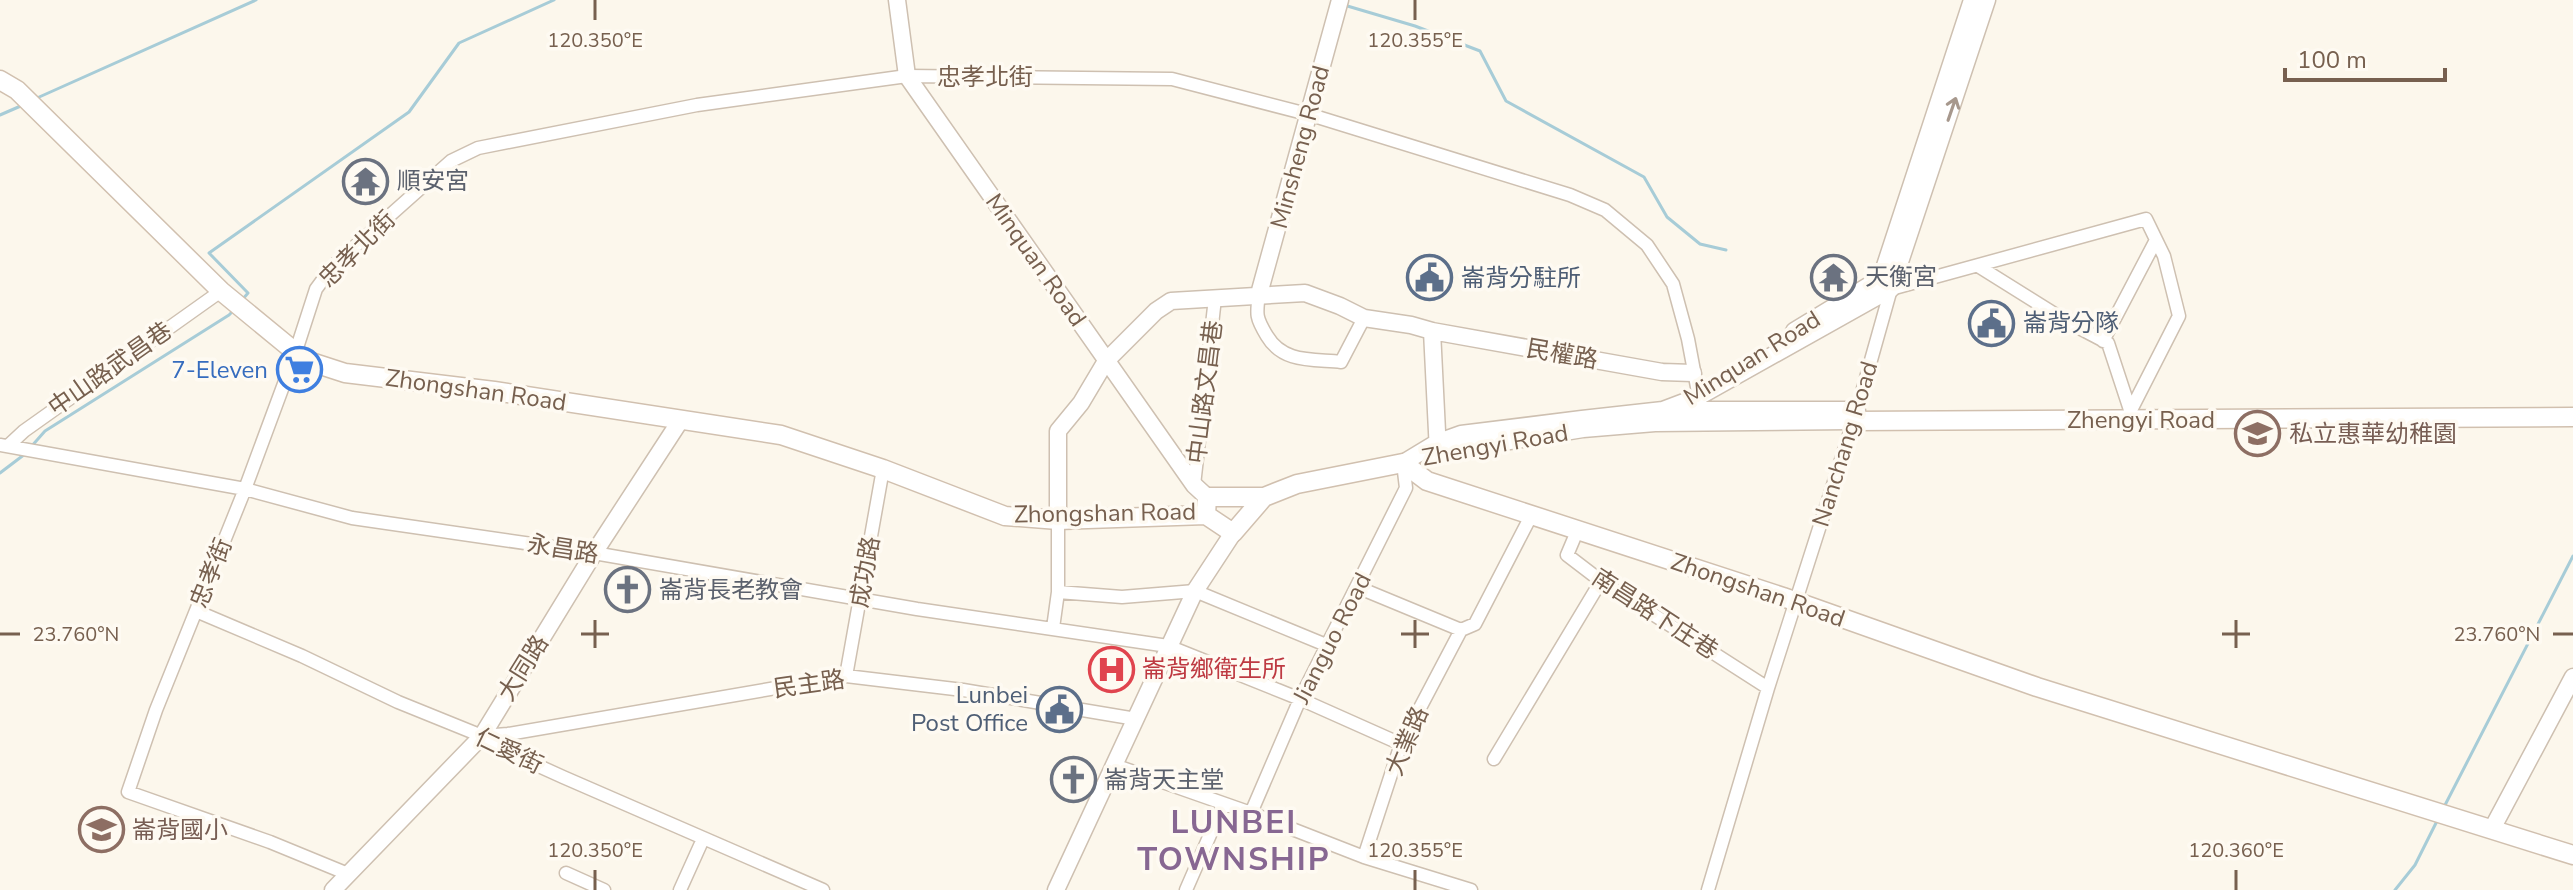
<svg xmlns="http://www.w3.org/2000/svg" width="2573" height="890" viewBox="0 0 2573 890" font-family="'Nunito Sans','Noto Sans TC',sans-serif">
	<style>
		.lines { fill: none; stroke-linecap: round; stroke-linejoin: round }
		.stream { stroke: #a7ccd7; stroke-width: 3 }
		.minor-casing { stroke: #cec0b1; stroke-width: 15 }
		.tertiary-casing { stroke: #cec0b1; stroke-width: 19 }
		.secondary-casing { stroke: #d1c0af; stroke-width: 21 }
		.minor { stroke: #fff; stroke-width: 12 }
		.tertiary { stroke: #fff; stroke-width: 16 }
		.secondary { stroke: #fff; stroke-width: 18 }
		.oneway { stroke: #a7988d }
		.ticks { fill: none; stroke: #77604f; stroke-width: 3 }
		.labels { text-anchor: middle; stroke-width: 7; stroke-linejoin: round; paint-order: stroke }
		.street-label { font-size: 24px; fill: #77604f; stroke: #fefaf2 }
		.worship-label { font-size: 24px; fill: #5b616d; stroke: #fefaf2; text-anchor: start }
		.service-label { font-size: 24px; fill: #4e5e75; stroke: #fefaf2; text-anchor: start }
		.shop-label { font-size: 24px; fill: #366cbe; stroke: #fefaf2; text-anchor: end }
		.education-label { font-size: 24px; fill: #785e54; stroke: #fefaf2; text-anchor: start }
		.health-label { font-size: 24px; fill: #be3a42; stroke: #fefaf2; text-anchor: start }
		.district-label { font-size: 32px; font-weight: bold; letter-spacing: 2px; fill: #876792; stroke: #fefaf2 }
		.ticks-label { font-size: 20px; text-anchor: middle; fill: #77604f; stroke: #fefaf2; stroke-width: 7; stroke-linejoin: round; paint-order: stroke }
	</style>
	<rect width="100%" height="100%" fill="#fcf7ec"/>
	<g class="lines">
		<path class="stream" d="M1344 5 1415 26 1480 51 1506 101 1644 177 1667 217 1700 244 1726 250
			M37 98 256 0
			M0 115 23 105
			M242 300 248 293 209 253 409 112 459 43 554 0
			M30 448 45 431 229 315 235 309
			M0 473 25 454
			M2443 809 2573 556
			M2395 890 2415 865 2438 819"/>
		<defs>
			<path id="minor" d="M1978 266 2066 321 2108 343 2131 413
				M1259 294C1256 315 1256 318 1267 336 1283 363 1312 359 1341 362L1364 318
				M2103 341 2156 240
				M0 445 245 489 352 518 594 553 917 609 1168 646 1300 699 1401 744
				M9 445 24 431 221 291
				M1194 485 1215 298
				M1578 529 1567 555 1601 581 1768 688
				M1357 587 1461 630
				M1058 592 1122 597 1195 591 1326 645
				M196 611 302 656 398 702 482 736 510 753 563 777 823 890
				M1053 628 1058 592V520
				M1461 630 1475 624 1532 514
				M846 676 883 469
				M482 736 508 734 846 676 963 690 1136 719
				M1494 759 1601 581
				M1114 765 1251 813 1364 857 1471 890
				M1251 813 1300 699 1406 488 1403 463
				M1364 857 1401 744 1461 630
				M566 873 604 890
				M348 874 270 842 128 792 156 710 245 489 295 354 316 289 333 266 451 161 478 148 697 105 907 76 1172 79 1311 115 1570 195 1605 210 1647 245 1673 284 1688 339 1700 403
				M680 890 703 839
				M1186 890 1223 805
				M1708 890 1768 688 1857 410 1891 289 2146 219 2164 256 2179 316 2131 410"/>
			<path id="tertiary" d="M897 0 907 76 1194 485 1207 497
				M1259 294 1340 0
				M1432 331 1662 372 1693 373
				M1794 331 1881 278 1972 0
				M1655 423 1663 410 1700 396 1891 289 1987 0
				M1431 454 1583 429 1655 423 1850 421
				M1403 463 1436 443 1461 434 1582 419 1663 410H1857
				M1058 520V431L1081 403 1106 361 1156 311 1171 301 1305 293 1340 306 1364 318 1411 325 1432 331 1438 452
				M2492 829 2573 677
				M333 890 482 736 594 553 680 421
				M1056 890 1195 591 1233 533"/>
			<path id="secondary" d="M0 80 17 90 221 291 305 360 345 373 494 391 781 435 883 469 1005 516 1058 520 1206 515
				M1853 421 2573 417
				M1206 515 1207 497H1264L1297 484 1403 463 1427 481 1783 597 2037 687 2573 855
				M1206 515 1233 533 1264 497"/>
		</defs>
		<use href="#minor" class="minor-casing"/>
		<use href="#tertiary" class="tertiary-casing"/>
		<use href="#secondary" class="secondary-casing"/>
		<use href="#minor" class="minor"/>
		<use href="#tertiary" class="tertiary"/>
		<use href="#secondary" class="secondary"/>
	</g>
	<defs><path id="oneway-shaft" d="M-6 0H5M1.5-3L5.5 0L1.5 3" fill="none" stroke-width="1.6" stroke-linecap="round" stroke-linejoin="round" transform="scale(2)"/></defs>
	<use class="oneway" href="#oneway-shaft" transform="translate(1952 109) rotate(-71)"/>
	<path class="ticks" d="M595 0V20M1415 0V20M595 620V648M1415 620V648M2236 620V648M0 634H20M581 634H609M1401 634H1429M2222 634H2250M2553 634H2573M595 870V890M1415 870V890M2236 870V890"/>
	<defs>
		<symbol id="temple-ring" viewBox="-11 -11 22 22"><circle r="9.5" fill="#fefaf2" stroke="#6b7280" stroke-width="1.5"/><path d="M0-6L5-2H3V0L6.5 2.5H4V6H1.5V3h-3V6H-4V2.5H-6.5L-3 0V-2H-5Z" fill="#6b7280"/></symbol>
		<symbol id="civic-ring" viewBox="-11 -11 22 22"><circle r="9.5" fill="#fefaf2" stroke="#5c6f8a" stroke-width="1.5"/><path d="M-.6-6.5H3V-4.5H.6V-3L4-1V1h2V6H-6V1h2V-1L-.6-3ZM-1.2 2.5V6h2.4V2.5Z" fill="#5c6f8a"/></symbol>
		<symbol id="supermarket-ring" viewBox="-11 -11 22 22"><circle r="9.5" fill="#fefaf2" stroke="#3f7fe0" stroke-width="1.5"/><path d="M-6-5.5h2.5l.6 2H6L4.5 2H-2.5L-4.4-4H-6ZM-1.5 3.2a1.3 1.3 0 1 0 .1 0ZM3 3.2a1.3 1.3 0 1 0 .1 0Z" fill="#3f7fe0"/></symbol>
		<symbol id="school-ring" viewBox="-11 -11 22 22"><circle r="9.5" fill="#fefaf2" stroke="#8d6e63" stroke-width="1.5"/><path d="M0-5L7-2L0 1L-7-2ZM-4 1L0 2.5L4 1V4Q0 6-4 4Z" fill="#8d6e63"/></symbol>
		<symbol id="church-ring" viewBox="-11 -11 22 22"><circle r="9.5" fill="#fefaf2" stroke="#6b7280" stroke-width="1.5"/><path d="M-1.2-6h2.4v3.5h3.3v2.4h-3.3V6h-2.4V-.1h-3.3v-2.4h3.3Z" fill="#6b7280"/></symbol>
		<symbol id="hospital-ring" viewBox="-11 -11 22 22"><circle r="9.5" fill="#fefaf2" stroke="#e0444e" stroke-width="1.5"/><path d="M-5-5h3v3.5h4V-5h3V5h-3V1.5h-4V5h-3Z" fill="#e0444e"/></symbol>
	</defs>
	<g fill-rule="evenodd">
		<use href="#temple-ring" x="340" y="156" width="51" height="51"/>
		<use href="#temple-ring" x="1808" y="252" width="51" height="51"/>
		<use href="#civic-ring" x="1404" y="252" width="51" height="51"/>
		<use href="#civic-ring" x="1966" y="298" width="51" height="51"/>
		<use href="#supermarket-ring" x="274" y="344" width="51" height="51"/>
		<use href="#school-ring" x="2232" y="408" width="51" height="51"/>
		<use href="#church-ring" x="602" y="564" width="51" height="51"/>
		<use href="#hospital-ring" x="1086" y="644" width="51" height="51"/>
		<use href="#civic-ring" x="1034" y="684" width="51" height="51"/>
		<use href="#church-ring" x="1048" y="754" width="51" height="51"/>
		<use href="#school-ring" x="76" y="804" width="51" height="51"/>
	</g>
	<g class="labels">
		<g class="street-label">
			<text x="985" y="85">忠孝北街</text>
			<text transform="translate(1300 147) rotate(-75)" y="8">Minsheng Road</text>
			<text transform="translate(357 249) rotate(-45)" y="8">忠孝北街</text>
			<text transform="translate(1036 260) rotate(55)" y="8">Minquan Road</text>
			<text transform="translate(1562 354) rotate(10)" y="8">民權路</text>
			<text transform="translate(1752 358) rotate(-32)" y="8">Minquan Road</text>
			<text transform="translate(110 369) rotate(-35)" y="8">中山路武昌巷</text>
			<text transform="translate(476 390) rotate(8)" y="8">Zhongshan Road</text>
			<text transform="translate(1205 392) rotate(-83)" y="8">中山路文昌巷</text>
			<text x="2141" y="428">Zhengyi Road</text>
			<text transform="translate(1845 444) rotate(-73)" y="8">Nanchang Road</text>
			<text transform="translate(1495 445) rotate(-10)" y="8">Zhengyi Road</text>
			<text transform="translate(1105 513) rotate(-1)" y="8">Zhongshan Road</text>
			<text transform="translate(563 549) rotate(9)" y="8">永昌路</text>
			<text transform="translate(865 572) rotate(-80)" y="8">成功路</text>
			<text transform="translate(211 573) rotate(-68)" y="8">忠孝街</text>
			<text transform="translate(1758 590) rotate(19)" y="8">Zhongshan Road</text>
			<text transform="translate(1655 614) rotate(33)" y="8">南昌路下庄巷</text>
			<text transform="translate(1332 638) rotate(-63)" y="8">Jianguo Road</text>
			<text transform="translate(523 668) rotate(-58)" y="8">大同路</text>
			<text transform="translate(809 684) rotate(-8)" y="8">民主路</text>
			<text transform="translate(1407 741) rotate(-67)" y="8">大業路</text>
			<text transform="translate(509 751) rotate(26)" y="8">仁愛街</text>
		</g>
		<g class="worship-label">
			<text x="397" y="189">順安宮</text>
			<text x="1865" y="285">天衡宮</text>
			<text x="659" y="598">崙背長老教會</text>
			<text x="1104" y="788">崙背天主堂</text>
		</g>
		<g class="service-label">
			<text x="1461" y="286">崙背分駐所</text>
			<text x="2023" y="331">崙背分隊</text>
			<text x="1028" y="703" text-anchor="end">Lunbei<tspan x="1028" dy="28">Post Office</tspan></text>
		</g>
		<g class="shop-label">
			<text x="268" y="378">7-Eleven</text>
		</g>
		<g class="education-label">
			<text x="2289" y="442">私立惠華幼稚園</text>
			<text x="132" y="838">崙背國小</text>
		</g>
		<g class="health-label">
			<text x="1142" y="677">崙背鄉衛生所</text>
		</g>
		<g class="district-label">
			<text x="1234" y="833">LUNBEI<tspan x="1234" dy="37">TOWNSHIP</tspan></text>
		</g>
	</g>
	<g class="ticks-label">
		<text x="595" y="47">120.350°E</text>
		<text x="1415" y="47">120.355°E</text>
		<text x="76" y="641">23.760°N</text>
		<text x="2497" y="641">23.760°N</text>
		<text x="595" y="857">120.350°E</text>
		<text x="1415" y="857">120.355°E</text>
		<text x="2236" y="857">120.360°E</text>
	</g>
	<path d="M2285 68v12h160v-12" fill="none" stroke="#77604f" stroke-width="4"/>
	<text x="2297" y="68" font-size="24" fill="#77604f" stroke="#fefaf2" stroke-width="6" paint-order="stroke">100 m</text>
</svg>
